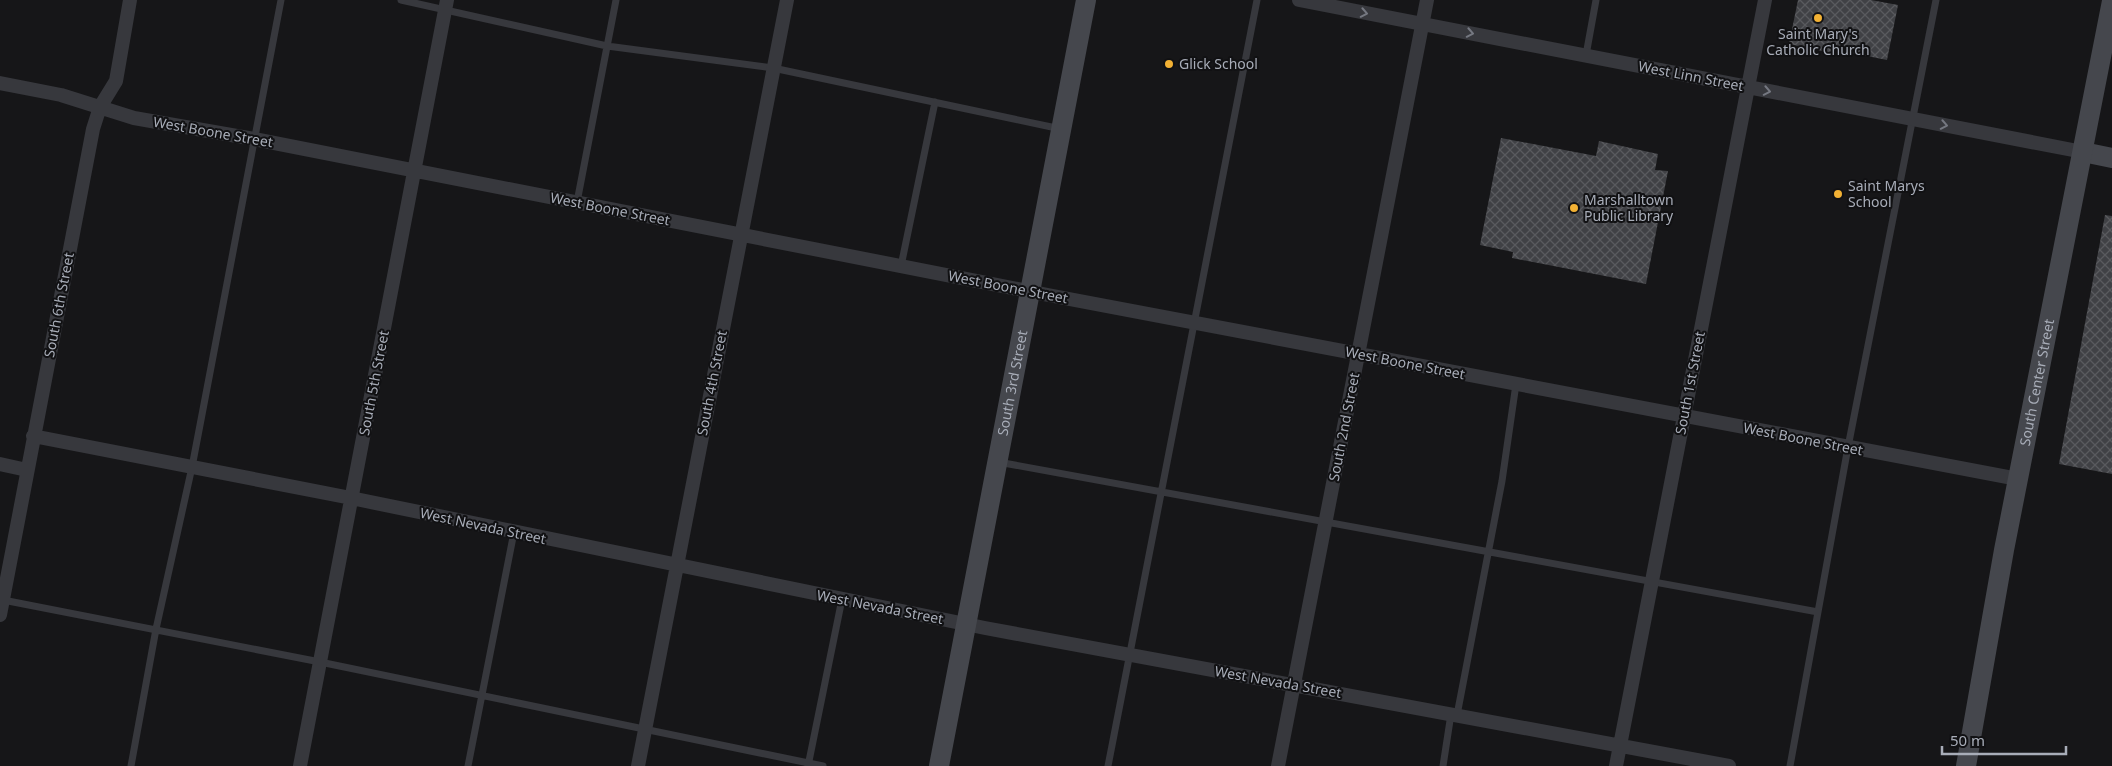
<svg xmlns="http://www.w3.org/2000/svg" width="2112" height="766" viewBox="0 0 2112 766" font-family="'Noto Sans',sans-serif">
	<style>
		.building { fill: url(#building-cross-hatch) }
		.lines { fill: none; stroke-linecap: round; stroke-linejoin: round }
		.lane { stroke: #37383d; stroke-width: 7 }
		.street { stroke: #37383d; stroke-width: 14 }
		.secondary { stroke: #45474d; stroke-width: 20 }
		.oneway { stroke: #757881 }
		.poi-dot { fill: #f2b134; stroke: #111113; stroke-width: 2 }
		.labels { text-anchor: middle; stroke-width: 4; stroke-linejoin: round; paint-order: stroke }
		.poi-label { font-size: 14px; fill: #a8adb8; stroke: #111113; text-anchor: start }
		.street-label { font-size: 14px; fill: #a8adb8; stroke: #111113 }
	</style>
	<defs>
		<pattern id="building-cross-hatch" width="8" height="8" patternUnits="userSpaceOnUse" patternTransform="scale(1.25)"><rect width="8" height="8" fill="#404145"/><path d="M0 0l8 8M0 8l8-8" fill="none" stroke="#595a5e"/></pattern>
	</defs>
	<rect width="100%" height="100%" fill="#161618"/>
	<path class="building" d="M1798 0H1871L1898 5 1887 60 1832 49V53L1789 44Z
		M1501 138 1596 156 1599 141 1658 154 1655 170 1668 171 1646 284 1512 258 1513 252 1480 245Z
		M2105 215 2112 216V474L2059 464Z"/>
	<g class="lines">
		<path class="lane" d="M401 0 607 46 773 68 1061 129
			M1586 55 1596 0
			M577 202 616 0
			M901 266 935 102
			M998 462C1271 511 1544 564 1818 612
			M3 600 320 662 823 766
			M1457 715 1502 481 1516 384
			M131 766 156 629 192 467 281 0
			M468 766 514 532
			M808 766 842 599
			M1108 766 1257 0
			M1443 766 1451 714
			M1790 766 1848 447 1936 0"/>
		<path class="street" d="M1299 0 2083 152
			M0 83 61 95 134 118 254 139 1048 295 2018 479
			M33 436 351 498 985 628 1729 766
			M0 464 27 470
			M0 615 93 129 100 107 116 81 130 0
			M300 766 447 0
			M638 766 787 0
			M1278 766 1427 0
			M1616 766 1765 0"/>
		<g class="secondary">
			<path d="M2083 152 2112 158"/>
			<path id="s1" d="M939 766 1086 0"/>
			<path id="s2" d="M1966 766 2004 550 2112 1"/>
		</g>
	</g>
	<defs><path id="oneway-chevron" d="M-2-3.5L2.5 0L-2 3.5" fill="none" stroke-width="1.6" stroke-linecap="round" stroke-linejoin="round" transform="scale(1.25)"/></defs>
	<g class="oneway">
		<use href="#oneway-chevron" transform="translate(1364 13) rotate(11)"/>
		<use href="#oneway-chevron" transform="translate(1470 33) rotate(11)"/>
		<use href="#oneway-chevron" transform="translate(1767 91) rotate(11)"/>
		<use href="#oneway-chevron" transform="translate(1944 125) rotate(11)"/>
	</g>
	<g class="poi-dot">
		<circle cx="1818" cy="18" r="5"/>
		<circle cx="1169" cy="64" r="5"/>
		<circle cx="1838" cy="194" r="5"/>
		<circle cx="1574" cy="208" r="5"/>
	</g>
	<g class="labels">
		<g class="poi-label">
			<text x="1818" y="39" text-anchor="middle">Saint Mary's<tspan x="1818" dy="16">Catholic Church</tspan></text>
			<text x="1179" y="69">Glick School</text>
			<text x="1848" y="191">Saint Marys<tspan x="1848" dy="16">School</tspan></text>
			<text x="1584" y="205">Marshalltown<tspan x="1584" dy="16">Public Library</tspan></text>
		</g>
		<g class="street-label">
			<text transform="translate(1691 76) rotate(11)" y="5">West Linn Street</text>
			<text transform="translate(213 132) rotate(10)" y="5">West Boone Street</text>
			<text transform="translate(610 209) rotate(11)" y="5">West Boone Street</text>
			<text transform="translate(1008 287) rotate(11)" y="5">West Boone Street</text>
			<text transform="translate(59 305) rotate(-79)" y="5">South 6th Street</text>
			<text transform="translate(1405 363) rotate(11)" y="5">West Boone Street</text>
			<text transform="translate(374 383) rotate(-79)" y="5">South 5th Street</text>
			<text transform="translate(712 383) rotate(-79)" y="5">South 4th Street</text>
			<text dy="5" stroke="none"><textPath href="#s1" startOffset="390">South 3rd Street</textPath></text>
			<text transform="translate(1690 383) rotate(-79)" y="5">South 1st Street</text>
			<text dy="5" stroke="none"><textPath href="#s2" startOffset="390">South Center Street</textPath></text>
			<text transform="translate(1344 427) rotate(-79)" y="5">South 2nd Street</text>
			<text transform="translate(1803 439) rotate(11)" y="5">West Boone Street</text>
			<text transform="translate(483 526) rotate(12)" y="5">West Nevada Street</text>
			<text transform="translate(880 607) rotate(11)" y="5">West Nevada Street</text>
			<text transform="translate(1278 682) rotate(10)" y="5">West Nevada Street</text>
		</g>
	</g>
	<path d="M1942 746v8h124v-8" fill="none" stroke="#a8adb8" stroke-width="2.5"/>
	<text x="1950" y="746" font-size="15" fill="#a8adb8" stroke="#111113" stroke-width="4" paint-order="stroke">50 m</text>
</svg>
